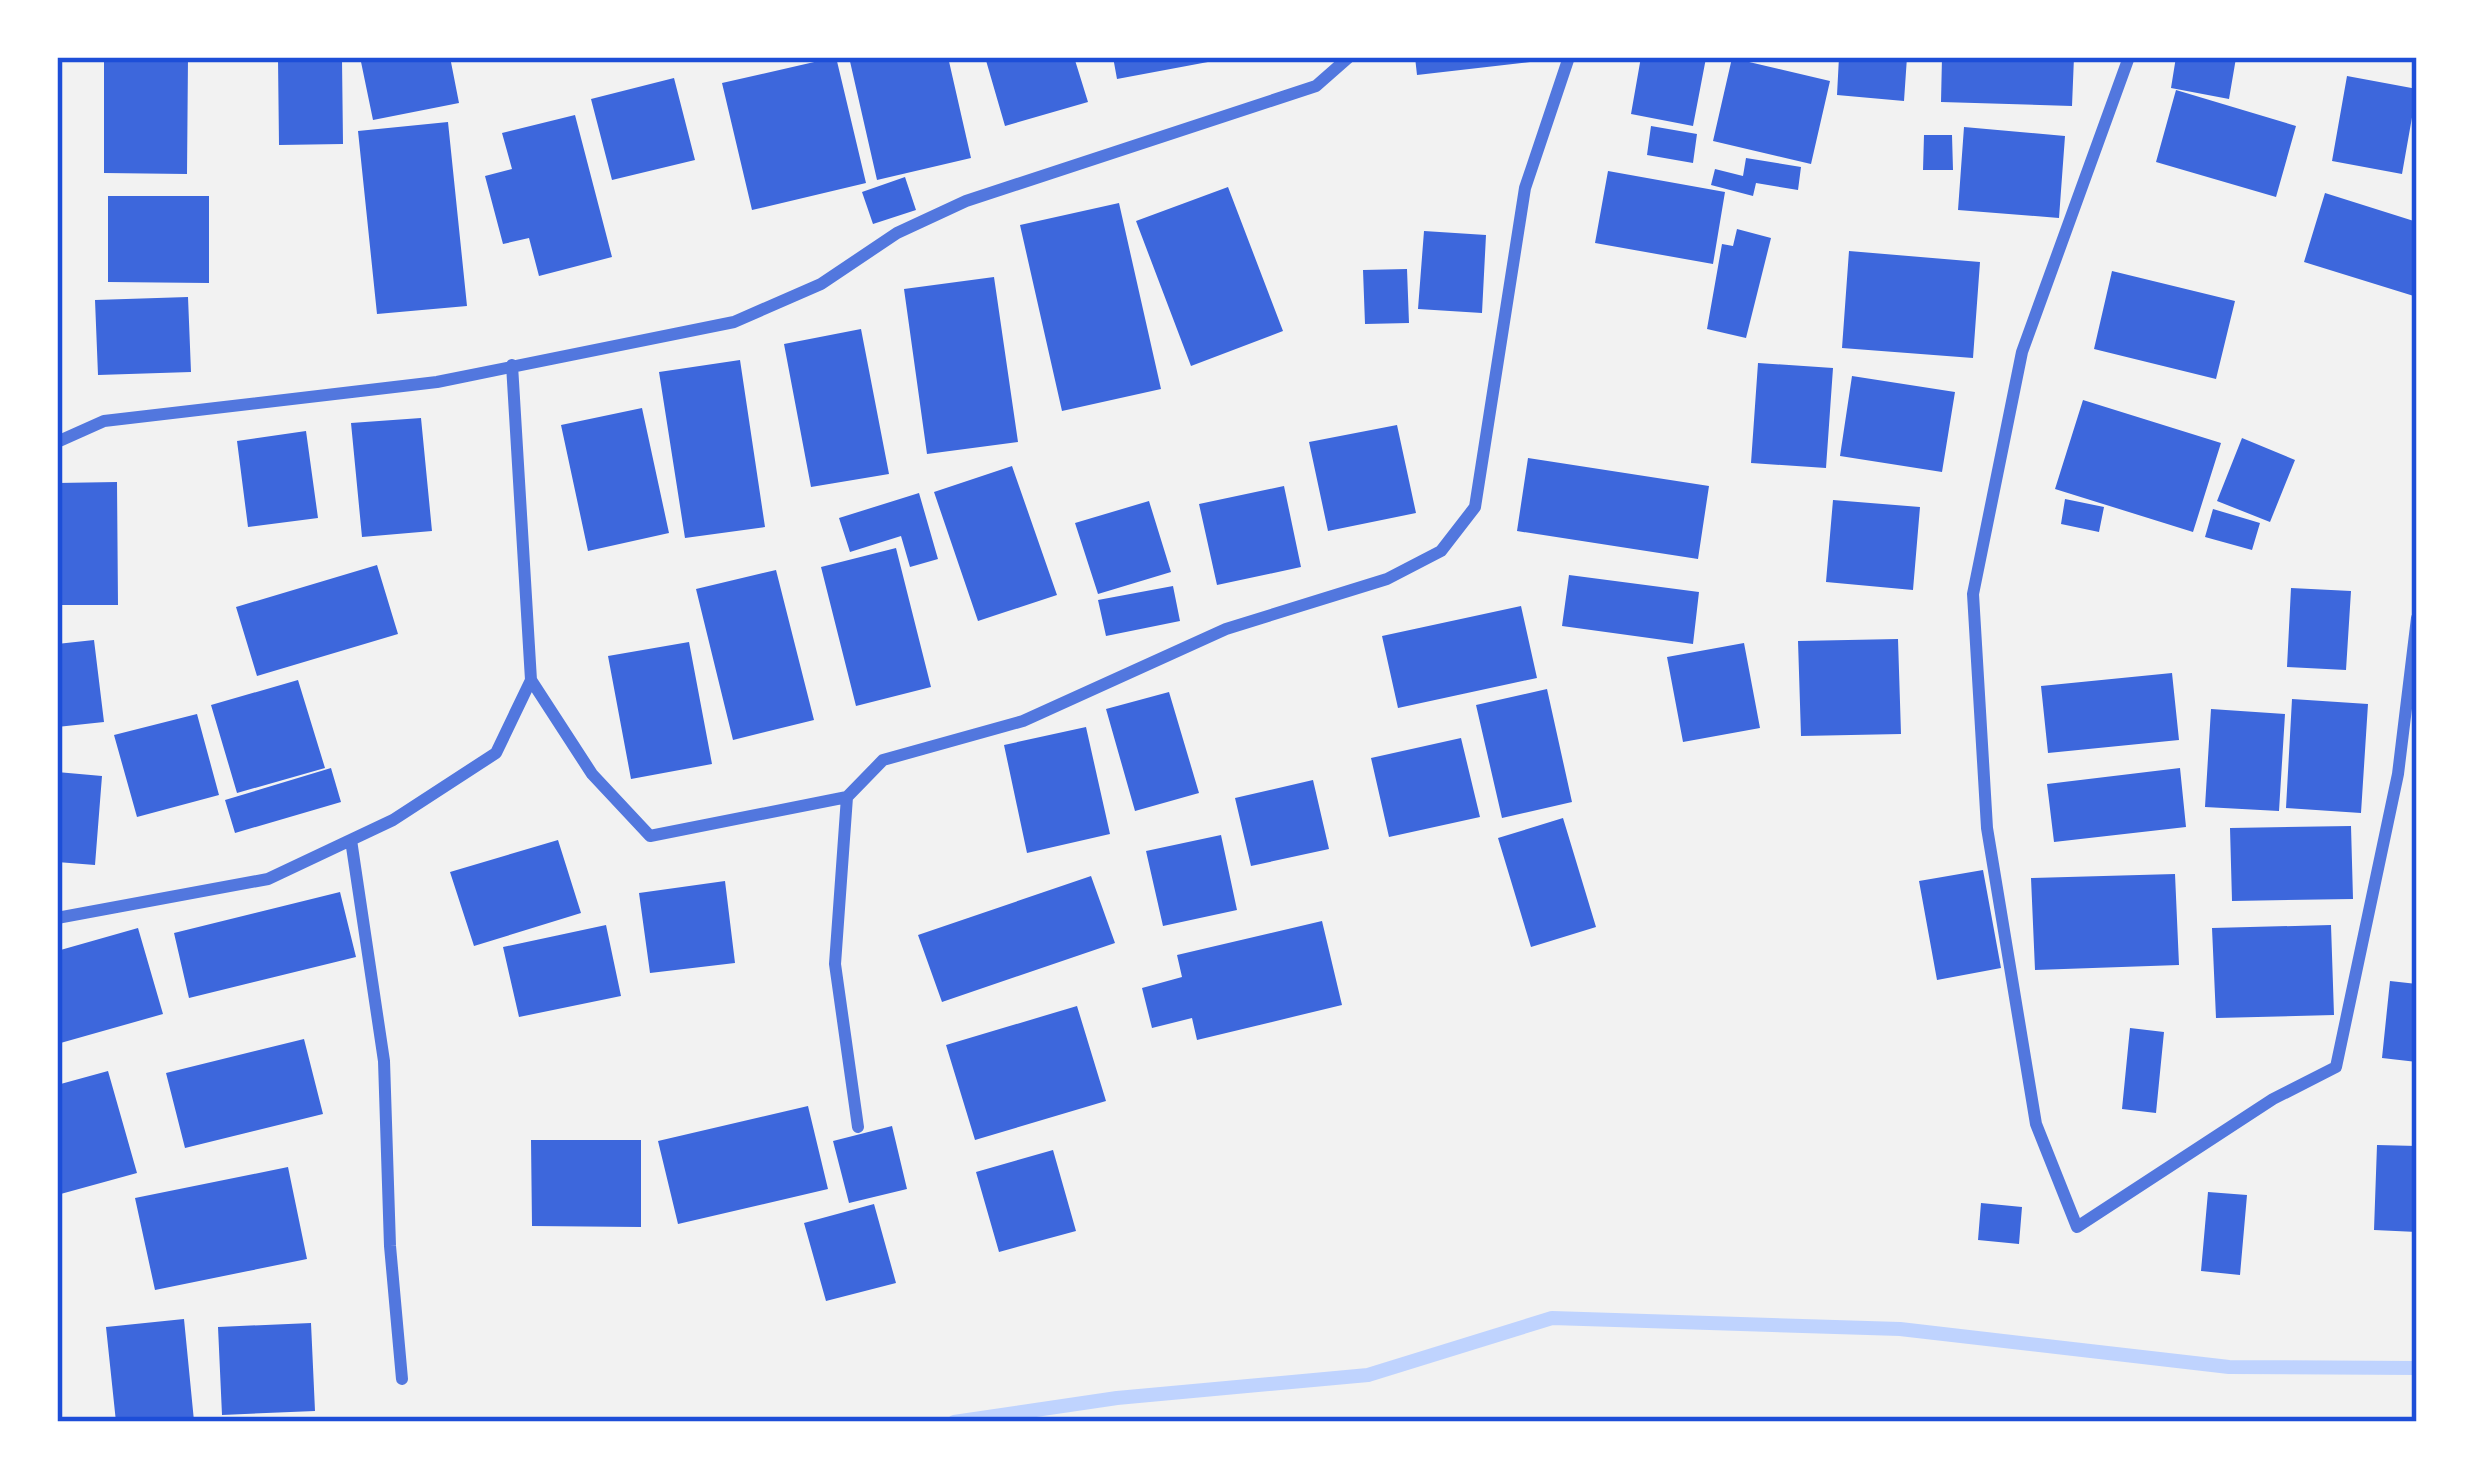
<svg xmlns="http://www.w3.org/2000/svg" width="2474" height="1479" viewBox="0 0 2474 1479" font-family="'Fira Sans Condensed',sans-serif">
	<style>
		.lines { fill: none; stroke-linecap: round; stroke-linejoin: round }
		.stream { stroke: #bfd3fe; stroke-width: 14 }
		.building { fill: #3d67dc }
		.minor { stroke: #5277de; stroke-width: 12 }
		.neatline { fill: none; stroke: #1d4ed8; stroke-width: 4.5 }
	</style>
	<rect width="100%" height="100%" fill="#f2f2f2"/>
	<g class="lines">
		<path class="stream" d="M954 1422 1117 1398 1368 1375 1552 1318 1900 1329 2229 1367 2417 1368"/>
	</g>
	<path class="building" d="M104 57H188L187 174 104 173Z
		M360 57H450L459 103 373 120Z
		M836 57 866 183 752 210 722 83Z
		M849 57H948L971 158 877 180Z
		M985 57H1074L1088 102 1005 126Z
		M1113 57H1224V59L1117 79Z
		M1415 57H1529L1530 62 1417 75Z
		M1641 57 1706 58 1693 126 1631 114Z
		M1839 57H1907L1904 101 1837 95Z
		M1942 57H2074L2072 106 1941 102Z
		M2176 57 2236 58 2229 99 2171 88Z
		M1732 58 1830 81 1811 164 1713 141Z
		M278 59H342L343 144 279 145Z
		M2347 76 2417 89 2402 174 2332 161Z
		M674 78 695 160 612 180 591 99Z
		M2176 90 2296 126 2276 197 2156 162Z
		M575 115 612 257 539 276 529 238 503 244 485 176 512 169 502 133Z
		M448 122 467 306 377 314 358 131Z
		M1651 126 1697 134 1693 163 1647 155Z
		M1964 127 2065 136 2059 218 1958 210Z
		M1924 135H1952L1953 170H1923Z
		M1746 158 1801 167 1798 190 1756 183 1753 196 1711 185 1715 169 1743 176Z
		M1608 171 1725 192 1713 264 1595 243Z
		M905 177 916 210 873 224 862 192Z
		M1228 187 1283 331 1191 366 1136 221Z
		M2325 193 2417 222V297L2304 262Z
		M108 196H209V283L108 282Z
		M1119 203 1161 389 1062 411 1020 225Z
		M1737 229 1771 238 1746 338 1707 329 1722 244 1733 246Z
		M1424 231 1486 235 1482 313 1418 309Z
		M1849 251 1980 262 1973 358 1842 348Z
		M1407 269 1409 323 1365 324 1363 270Z
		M2112 271 2235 301 2216 379 2094 349Z
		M994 277 1018 442 927 454 904 289Z
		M188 297 191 372 98 375 95 300Z
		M861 329 889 474 811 487 784 344Z
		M740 360 765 527 685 538 659 372Z
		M1758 363 1833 368 1826 468 1751 463Z
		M1852 376 1955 392 1942 472 1840 456Z
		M2083 400 2221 443 2193 532 2055 489Z
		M642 408 669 533 588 551 561 425Z
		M421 418 432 531 362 537 351 423Z
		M1397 425 1416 513 1328 531 1309 442Z
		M306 431 318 518 248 527 237 441Z
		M2242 438 2295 460 2270 522 2217 501Z
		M1528 458 1709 486 1698 559 1517 531Z
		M1012 466 1057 595 978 621 934 492Z
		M117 482 118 605H57V483Z
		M1284 486 1301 567 1217 585 1199 504Z
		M919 493 938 559 910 567 901 536 850 552 839 518Z
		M2065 499 2104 507 2099 532 2061 524Z
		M1833 500 1920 507 1913 590 1826 582Z
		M1149 501 1171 572 1098 594 1075 523Z
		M2213 509 2260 523 2252 550 2205 537Z
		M896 548 931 687 856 706 821 567Z
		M377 565 398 634 257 676 236 607Z
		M776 570 814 720 733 740 696 589Z
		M1569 575 1699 592 1693 644 1562 626Z
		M1173 586 1180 621 1106 636 1098 600Z
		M2291 588 2351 591 2346 670 2287 667Z
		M1521 606 1537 678 1398 708 1382 636Z
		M1898 639 1901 734 1801 736 1798 641Z
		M94 640 104 722 57 727V644Z
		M689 642 712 764 631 779 608 656Z
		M1744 643 1760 728 1683 742 1667 657Z
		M2172 673 2179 740 2048 753 2041 686Z
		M298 680 325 768 237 793 211 705Z
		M1547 689 1572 802 1502 818 1476 705Z
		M1169 692 1199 793 1135 811 1106 709Z
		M2292 699 2368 704 2361 813 2286 808Z
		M2211 709 2285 714 2279 811 2205 807Z
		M197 714 219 795 137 817 114 735Z
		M1086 727 1110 834 1027 853 1004 745Z
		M1461 738 1480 817 1389 837 1371 758Z
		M331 768 341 802 235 833 225 800Z
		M2180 768 2186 827 2054 842 2047 784Z
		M57 772 102 776 95 865 57 862Z
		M1313 780 1329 849 1251 866 1235 798Z
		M1563 818 1596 927 1531 947 1498 838Z
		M2351 826 2353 899 2232 901 2230 828Z
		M1221 835 1237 910 1163 926 1146 851Z
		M558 840 581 913 474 946 450 872Z
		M1983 870 2001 968 1937 980 1919 881Z
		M2175 874 2179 965 2035 970 2031 878Z
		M1091 876 1115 943 942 1002 918 935Z
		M725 881 735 963 650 973 639 893Z
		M340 892 356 957 189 998 174 933Z
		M1322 921 1342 1005 1197 1040 1192 1018 1152 1028 1142 988 1182 977 1177 955Z
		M606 925 621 996 519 1017 503 947Z
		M2331 925 2334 1015 2216 1018 2212 928Z
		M138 928 163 1014 57 1044V951Z
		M2390 981 2417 984V1062L2382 1058Z
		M1077 1006 1106 1101 975 1140 946 1045Z
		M2130 1028 2164 1032 2156 1113 2122 1109Z
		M304 1039 323 1114 185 1148 166 1073Z
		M108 1071 137 1173 57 1195V1085Z
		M808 1106 828 1189 678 1224 658 1141Z
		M892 1126 907 1189 849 1203 833 1141Z
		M531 1140H641V1227L532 1226Z
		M2377 1145 2417 1146V1232L2374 1230Z
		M1053 1150 1076 1231 999 1252 976 1172Z
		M288 1167 307 1259 155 1290 135 1198Z
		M2208 1192 2247 1195 2240 1275 2201 1271Z
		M1981 1203 2022 1207 2019 1244 1978 1240Z
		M874 1204 896 1283 826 1301 804 1223Z
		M184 1319 194 1421 116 1422 106 1327Z
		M311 1323 315 1411 222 1415 218 1327Z"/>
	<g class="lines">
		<path class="minor" d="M2129 57 2022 352 1973 594 1987 828 2036 1124 2077 1227 2273 1099 2336 1067 2398 774 2417 618
			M57 442 104 421 437 382 734 322 821 284 897 233 966 201 1316 86 1349 57
			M531 680 592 774 650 836 847 797
			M351 840 384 1061 390 1246 402 1379
			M57 918 268 879 393 820 496 753 531 680 512 365
			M858 1127 835 964 847 797 883 760 1023 721 1226 629 1387 579 1441 551 1475 507 1525 188 1569 57"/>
	</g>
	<rect width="2474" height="1479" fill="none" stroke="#ffffff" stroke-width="120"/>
	<rect x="60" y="60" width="2354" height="1359" class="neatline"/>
</svg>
